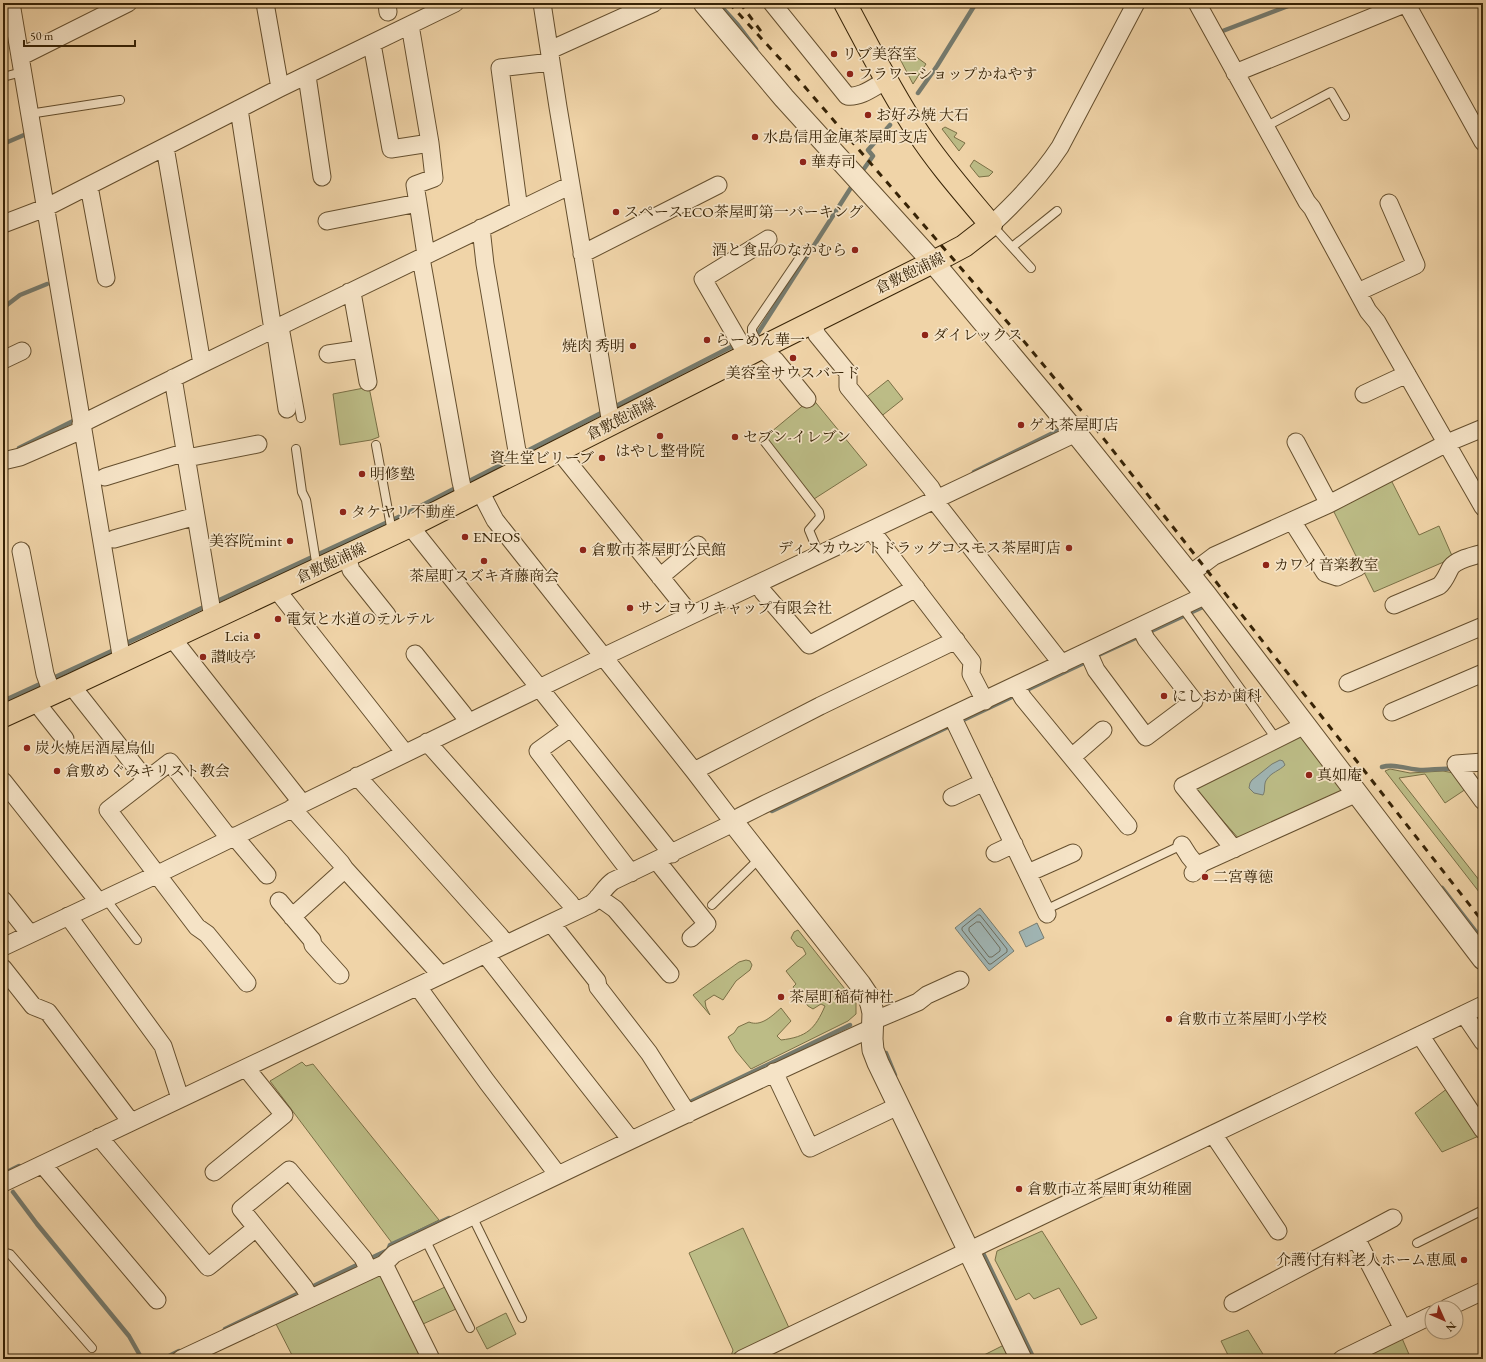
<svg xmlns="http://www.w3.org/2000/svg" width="1486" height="1362" viewBox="0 0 1486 1362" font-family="'EB Garamond','Noto Serif JP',serif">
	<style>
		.green { fill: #bcbc86; stroke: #7a7046 }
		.water { fill: #a0b5b4; stroke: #767b6e }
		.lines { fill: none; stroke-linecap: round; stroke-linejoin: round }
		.shore { stroke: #6c6c5d; stroke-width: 1 }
		.stream { stroke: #767b6e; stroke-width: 4.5 }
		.service-casing { stroke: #654f2e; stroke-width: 10 }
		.minor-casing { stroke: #654f2e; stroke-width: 19 }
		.tertiary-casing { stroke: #654f2e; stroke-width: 23 }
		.primary-casing { stroke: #372306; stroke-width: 24 }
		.service { stroke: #f5e3c6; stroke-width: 8 }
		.minor { stroke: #f5e3c6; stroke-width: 17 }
		.tertiary { stroke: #f5e3c6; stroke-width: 21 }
		.primary { stroke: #f0d4a8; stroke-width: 22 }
		.rail { stroke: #372306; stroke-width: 3; stroke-dasharray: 7 7; stroke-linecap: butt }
		.poi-dot { fill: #8f2418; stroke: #f5e3c6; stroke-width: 1.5 }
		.labels { text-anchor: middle; stroke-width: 3.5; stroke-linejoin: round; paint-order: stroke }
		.poi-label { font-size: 15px; fill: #372306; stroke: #f5e3c6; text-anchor: start }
		.street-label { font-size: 15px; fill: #372306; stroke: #f5e3c6 }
	</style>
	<rect width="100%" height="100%" fill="#f0d4a8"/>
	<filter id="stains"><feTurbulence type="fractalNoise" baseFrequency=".005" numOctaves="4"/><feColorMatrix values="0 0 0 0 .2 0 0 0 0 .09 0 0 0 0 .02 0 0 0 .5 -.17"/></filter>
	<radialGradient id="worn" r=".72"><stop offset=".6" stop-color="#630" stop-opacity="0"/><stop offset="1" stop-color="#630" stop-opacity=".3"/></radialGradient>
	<path class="green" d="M911 53 926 64 913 84 900 59Z
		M945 127 957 133 954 137 965 143 959 151 942 129Z
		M974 160 993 172 989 176 979 177 970 166Z
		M888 380 903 399 879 418 864 399Z
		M369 387 379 437 371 440 340 445 333 394Z
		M812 398 867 465 814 499 765 437Z
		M1391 480 1419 535 1439 526 1453 558 1374 592 1333 510Z
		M1298 734 1345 792 1240 840 1194 788Z
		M1390 769 1410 773 1443 771 1454 773 1466 789 1445 803 1425 774 1399 778 1483 885V897L1385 771Z
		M798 930 856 1003V1014L848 1021 751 1069 736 1051 728 1037 734 1033 738 1027 749 1022C761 1027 772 1016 781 1008L791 1021 777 1036 781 1040C807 1037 815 1029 825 1006L821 1004 813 1009 808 1006 804 1000 810 992 807 989 799 995 793 987 796 984 786 971 806 954 803 948 797 946 791 938 794 932Z
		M746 960 750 961 752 965 750 970 736 981 723 1000 714 995 705 1001 706 1007 710 1015 693 995 739 962Z
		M302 1062 306 1066 313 1064 439 1220 392 1243 270 1081Z
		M1448 1088 1481 1135 1442 1152 1415 1113Z
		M743 1228 790 1330 730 1359 733 1350 689 1253Z
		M1042 1231 1097 1318 1081 1325 1059 1288 1034 1299 1029 1293 1016 1300 995 1260 997 1251Z
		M381 1276 424 1359H294L276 1324 375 1277Z
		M445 1287 456 1309 423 1324 413 1302Z
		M506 1313 516 1334 487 1349 476 1328Z
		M1248 1330 1266 1359H1230L1221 1341Z
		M1401 1336 1411 1359H1352Z
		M1004 1345 1011 1359H976Z"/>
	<path class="water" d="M1280 760 1283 761 1285 765C1279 771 1272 772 1267 779 1263 784 1266 790 1263 795L1254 793 1249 788 1250 783 1252 780 1272 764Z
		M980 908 1014 951 989 971 955 928Z
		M1037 923 1044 938 1026 947 1019 932Z"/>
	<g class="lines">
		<path class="shore" d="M978 915H980L1007 949V952L991 964H989L962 930V928Z
			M977 922H980L1000 948V951L992 957H989L969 931V928Z"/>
		<path class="stream" d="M718 3 738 25 756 49
			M1222 35 1220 32 1296 3
			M918 93 937 66 976 3
			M3 144 24 135
			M1477 145 1483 153
			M861 173 873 156 868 150 890 125
			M3 308 20 295 47 284
			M612 408 758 333 852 186
			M19 448 73 421
			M523 453 605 411
			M974 472 1057 431
			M215 602 405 514 516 457
			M1147 633 1207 605
			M122 645 208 605
			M1094 657 1140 636
			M3 701 116 649
			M959 722 1088 661
			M1382 767C1395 763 1409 770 1423 770 1433 770 1442 768 1452 769
			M772 811 952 725
			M1442 888 1483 941
			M886 1053 895 1075
			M686 1104 850 1025
			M3 1174 19 1166
			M13 1192 37 1224 129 1336 142 1359
			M982 1251 1034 1359
			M367 1260 388 1250 390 1245 449 1218
			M1433 1308 1444 1303
			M225 1329 361 1263
			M163 1359 179 1351
			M1327 1359 1339 1354"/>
		<defs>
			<path id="service" d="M3 77 22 72
				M29 114 120 100
				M1265 127 1331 92 1345 116
				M992 225 1031 268
				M1012 247 1057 211
				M284 324 301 418
				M760 347 752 332V328L805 250
				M764 441 819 512 820 517 809 530 819 554
				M376 445 392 532
				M296 449 302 492 306 500 317 568
				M1182 607 1277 740
				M105 898 137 940
				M712 905 760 858
				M1045 910 1182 845
				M472 1216 522 1318
				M425 1239 470 1328
				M1417 1243 1481 1211 1483 1216
				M3 1252 10 1254 92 1348"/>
			<path id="minor" d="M11 3 122 661
				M265 3 280 88
				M387 3 388 12
				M542 3 558 107 611 424
				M772 3 847 96C861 98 875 86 887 80
				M1197 3 1307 202 1312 208 1368 311 1377 322 1483 507
				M1406 3 1483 142
				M410 25 430 143
				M372 44 391 149 430 143 434 178 415 185 418 203
				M550 50 654 3
				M20 57 128 3
				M1235 73 1407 3
				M307 76 322 177
				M239 109 273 330
				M165 147 202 364
				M89 186 106 278
				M519 210 500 68 551 62
				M327 221 418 203 426 255
				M3 224 45 208 280 88 455 3
				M991 225C1017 201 1041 176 1060 147L1136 3
				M481 228 485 264 517 451 528 466
				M582 254 718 185
				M421 258 461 482 463 490 467 498
				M349 292 353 298 368 382
				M1358 292 1416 265 1389 203
				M812 322 817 335 848 373V387L931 488 937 499
				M275 328 287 409
				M761 348 776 361 807 399
				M328 354 362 349
				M747 355 703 279 768 239
				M3 360 22 351
				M173 378 213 618
				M1364 394 1407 374
				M81 424 202 364 571 185
				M1296 442 1329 504
				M559 451 691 615
				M187 458 258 444
				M3 461 20 457 82 430
				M105 477 186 452
				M480 491 495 520 694 771 733 822
				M934 500 1062 664
				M1292 521 1325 573 1337 577 1358 567
				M410 526 672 854
				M871 530 972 662 971 674 985 701
				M114 539 196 516
				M21 551 45 674 52 693
				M347 556 351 570 387 615
				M1190 574 1214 556 1329 504 1447 443 1483 428
				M660 577 698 545
				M759 583 763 592 809 645 916 588
				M276 589 405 753
				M1394 605 1439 586C1445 581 1447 574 1451 567 1457 559 1474 556 1483 553
				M172 638 302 803
				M1088 652 1096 670 1146 737 1194 701 1146 639 1140 627
				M415 654 463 714 468 722
				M1348 683 1483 626
				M71 685 146 780
				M1016 686 1023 698 1128 826
				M35 701 65 739
				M1392 712 1483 673
				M952 716 1047 914
				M570 728 538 751 631 873
				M427 742 570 903 575 911
				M1072 757 1103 730
				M1456 764 1483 801
				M1456 764 1483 762
				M694 771 820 706 956 640
				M357 776 500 936 506 944
				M3 781 98 901
				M952 797 984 782
				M292 808 341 863 345 869 441 975
				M234 836 267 875
				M229 838 170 762 108 810 197 927 207 934 247 983
				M1182 845 1189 856 1198 867
				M1234 849 1183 786 1305 725
				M995 853 1014 844
				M657 861 707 924 691 938
				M1028 873 1073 853
				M1193 873 1202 863 1357 793
				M598 897 615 909 670 974
				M3 900 30 934
				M279 901 312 940 313 945 340 975
				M68 916 163 1046 180 1098
				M292 917 345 869
				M551 923 597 981 598 987 649 1053 688 1114
				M3 947 156 875 603 657 1076 433
				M485 954 631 1140
				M3 968 33 1006 48 1012 131 1122
				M418 987 487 1082 558 1175
				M1464 1014 1483 1042
				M873 1021 918 1002 927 995 960 980
				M1420 1035 1483 1130
				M774 1072 810 1148 898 1106
				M1213 1134 1278 1231
				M99 1137 208 1267 256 1228
				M43 1165 157 1300
				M214 1172 284 1115 246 1068
				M3 1183 591 904C600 898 604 887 613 881L725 827 741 816 763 805 1206 595
				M1356 1238 1403 1329
				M384 1264 431 1359
				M310 1298 304 1287 241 1209 289 1170 363 1258 369 1271
				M1233 1303 1393 1218
				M1447 1308 1483 1291
				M181 1359 384 1264 394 1254C553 1177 711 1101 872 1028
				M742 1359 1483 1005
				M1342 1359 1432 1315"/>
			<path id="tertiary" d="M704 3 784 98 933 262 1076 433 1206 595 1483 959
				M733 822 860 984 868 996 871 1004 873 1013 872 1039 873 1050 878 1063 1021 1359"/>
			<path id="primary" d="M3 716 71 685 410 526 761 348 947 255 964 246 991 225C966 195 939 165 917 131 890 90 868 46 845 3"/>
		</defs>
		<use href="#service" class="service-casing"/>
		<use href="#minor" class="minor-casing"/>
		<use href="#tertiary" class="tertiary-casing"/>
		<use href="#primary" class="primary-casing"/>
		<use href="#service" class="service"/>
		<use href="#minor" class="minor"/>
		<use href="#tertiary" class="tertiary"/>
		<use href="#primary" class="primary"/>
		<path class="rail" d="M729 3 792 72 1022 339 1089 420 1483 922
			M740 3 763 34"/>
	</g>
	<g class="poi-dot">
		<circle cx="834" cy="54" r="4"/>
		<circle cx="850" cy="74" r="4"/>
		<circle cx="868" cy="115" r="4"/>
		<circle cx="755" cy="137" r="4"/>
		<circle cx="803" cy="162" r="4"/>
		<circle cx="616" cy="212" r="4"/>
		<circle cx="855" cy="250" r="4"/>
		<circle cx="925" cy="335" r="4"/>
		<circle cx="707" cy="340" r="4"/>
		<circle cx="633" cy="346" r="4"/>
		<circle cx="793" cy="358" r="4"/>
		<circle cx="1021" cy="425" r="4"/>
		<circle cx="660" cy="436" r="4"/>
		<circle cx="735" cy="437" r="4"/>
		<circle cx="602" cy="458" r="4"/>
		<circle cx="362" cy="474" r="4"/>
		<circle cx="343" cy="512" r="4"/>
		<circle cx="465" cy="537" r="4"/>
		<circle cx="290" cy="541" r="4"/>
		<circle cx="1069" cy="548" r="4"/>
		<circle cx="583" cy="550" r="4"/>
		<circle cx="484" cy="561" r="4"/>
		<circle cx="1266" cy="565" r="4"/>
		<circle cx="630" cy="608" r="4"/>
		<circle cx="278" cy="619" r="4"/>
		<circle cx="257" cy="636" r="4"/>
		<circle cx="203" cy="657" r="4"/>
		<circle cx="1164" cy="696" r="4"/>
		<circle cx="27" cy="748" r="4"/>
		<circle cx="57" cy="771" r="4"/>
		<circle cx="1309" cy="775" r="4"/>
		<circle cx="1205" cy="877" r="4"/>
		<circle cx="781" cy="997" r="4"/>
		<circle cx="1169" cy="1019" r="4"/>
		<circle cx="1019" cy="1189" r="4"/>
		<circle cx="1464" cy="1260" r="4"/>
	</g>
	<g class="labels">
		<g class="poi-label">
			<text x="842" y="59">リブ美容室</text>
			<text x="858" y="79">フラワーショップかねやす</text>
			<text x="876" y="120">お好み焼 大石</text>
			<text x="763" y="142">水島信用金庫茶屋町支店</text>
			<text x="811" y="167">華寿司</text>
			<text x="624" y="217">スペースECO茶屋町第一パーキング</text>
			<text x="847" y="255" text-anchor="end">酒と食品のなかむら</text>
			<text x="933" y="340">ダイレックス</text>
			<text x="715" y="345">らーめん華一</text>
			<text x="625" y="351" text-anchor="end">焼肉 秀明</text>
			<text x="793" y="378" text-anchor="middle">美容室サウスバード</text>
			<text x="1029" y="430">ゲオ茶屋町店</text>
			<text x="743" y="442">セブン-イレブン</text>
			<text x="660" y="456" text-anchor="middle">はやし整骨院</text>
			<text x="594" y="463" text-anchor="end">資生堂ビリーブ</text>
			<text x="370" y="479">明修塾</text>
			<text x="351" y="517">タケヤリ不動産</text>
			<text x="473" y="542">ENEOS</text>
			<text x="282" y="546" text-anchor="end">美容院mint</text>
			<text x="1061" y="553" text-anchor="end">ディスカウントドラッグコスモス茶屋町店</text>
			<text x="591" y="555">倉敷市茶屋町公民館</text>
			<text x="1274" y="570">カワイ音楽教室</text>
			<text x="484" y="581" text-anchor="middle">茶屋町スズキ斉藤商会</text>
			<text x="638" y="613">サンヨウリキャップ有限会社</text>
			<text x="286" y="624">電気と水道のテルテル</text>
			<text x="249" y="641" text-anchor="end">Leia</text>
			<text x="211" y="662">讃岐亭</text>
			<text x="1172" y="701">にしおか歯科</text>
			<text x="35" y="753">炭火焼居酒屋鳥仙</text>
			<text x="65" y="776">倉敷めぐみキリスト教会</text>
			<text x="1317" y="780">真如庵</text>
			<text x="1213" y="882">二宮尊徳</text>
			<text x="789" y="1002">茶屋町稲荷神社</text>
			<text x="1177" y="1024">倉敷市立茶屋町小学校</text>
			<text x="1027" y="1194">倉敷市立茶屋町東幼稚園</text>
			<text x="1456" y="1265" text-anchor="end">介護付有料老人ホーム恵風</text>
		</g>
		<g class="street-label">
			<text transform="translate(910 273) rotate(-26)" y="5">倉敷飽浦線</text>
			<text transform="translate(621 419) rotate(-27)" y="5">倉敷飽浦線</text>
			<text transform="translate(331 563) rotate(-25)" y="5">倉敷飽浦線</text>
		</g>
	</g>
	<rect width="1486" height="1362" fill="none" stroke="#f0d4a8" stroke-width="16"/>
	<rect x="4" y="4" width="1478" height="1354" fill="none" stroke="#372306" stroke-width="2"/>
	<rect x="8" y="8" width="1470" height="1346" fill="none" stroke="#372306"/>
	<g transform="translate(1444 1320) rotate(135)"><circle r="19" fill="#f5e3c6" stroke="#a99679"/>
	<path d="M0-3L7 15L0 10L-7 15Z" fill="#8f2418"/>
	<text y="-6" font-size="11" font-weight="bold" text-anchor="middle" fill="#372306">N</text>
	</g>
	<path d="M24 40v6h111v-6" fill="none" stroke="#372306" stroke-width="2"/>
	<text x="30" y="40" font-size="12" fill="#372306" stroke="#f5e3c6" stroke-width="3" paint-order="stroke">50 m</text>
	<rect width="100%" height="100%" filter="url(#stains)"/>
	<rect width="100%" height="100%" fill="url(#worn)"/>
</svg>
